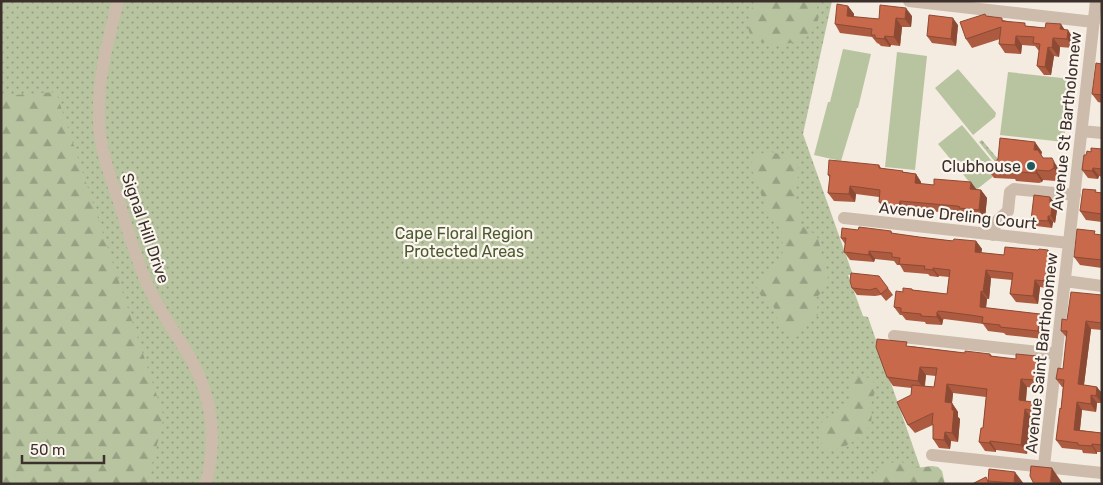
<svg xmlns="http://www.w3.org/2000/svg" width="1103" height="485" viewBox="0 0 1103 485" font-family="Rubik,sans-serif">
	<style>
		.green { fill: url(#green-dots) }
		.forest { fill: url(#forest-firs) }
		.pitch { fill: #b8c4a0 }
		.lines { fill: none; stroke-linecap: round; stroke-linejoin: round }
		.minor { stroke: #cdbbac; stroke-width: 12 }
		.wall { fill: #ac5a40; fill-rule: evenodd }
		.shaded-wall { fill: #8c4a34 }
		.building { fill: #c8694b; stroke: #8c4a34 }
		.poi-dot { fill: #1f5a5e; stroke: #fbf5ee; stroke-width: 2 }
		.labels { text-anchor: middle; stroke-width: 4.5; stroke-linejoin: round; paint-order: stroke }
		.street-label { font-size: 16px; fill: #3b302b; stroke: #fbf5ee }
		.poi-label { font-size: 16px; fill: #3b302b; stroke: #fbf5ee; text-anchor: end }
		.park-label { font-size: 16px; fill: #4a5a2e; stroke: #fbf5ee }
	</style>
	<defs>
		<pattern id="green-dots" width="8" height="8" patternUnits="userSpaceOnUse" patternTransform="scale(1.25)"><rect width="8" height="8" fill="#b8c4a0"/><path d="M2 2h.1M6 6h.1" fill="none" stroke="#97a083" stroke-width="1.8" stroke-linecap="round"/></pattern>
		<pattern id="forest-firs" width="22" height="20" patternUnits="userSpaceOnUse" patternTransform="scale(1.25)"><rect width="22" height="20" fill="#b8c4a0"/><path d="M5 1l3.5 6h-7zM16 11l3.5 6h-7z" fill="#97a083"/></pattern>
	</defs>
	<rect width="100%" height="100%" fill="#f4ebe1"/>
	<path class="green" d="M1 1H832L803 134 853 275H848L863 316 868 317 926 484H1Z
		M982 140 1003 165 1000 168 979 142Z"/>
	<path class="forest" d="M755 1H816C817 7 819 14 818 20 812 44 782 47 763 42 756 41 751 38 749 31 746 21 751 10 755 1Z
		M56 92 164 417 147 484H1V96Z
		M767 151 796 158 800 161 801 163 797 170 798 179 795 197 799 204 801 224 804 227 816 235 818 239 828 276 826 287 818 296 816 299 818 312V315C813 318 807 320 804 324 798 332 797 339 785 333 781 327 778 322 776 315 775 312 775 307 772 305 767 299 759 297 757 288 754 273 773 273 779 264 785 257 782 235 780 226L769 219 758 185 751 168V164L755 157Z
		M862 376 872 379 876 389C875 393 873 396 872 400 870 409 874 419 869 427 862 438 841 451 829 450 823 446 820 442 819 434 818 414 839 417 847 405 852 399 850 390 850 382L855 377Z
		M899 461 916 468 932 466 938 467 942 471 945 484H875C875 480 873 475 875 471 879 465 892 463 899 461Z"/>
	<path class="pitch" d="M843 49 871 54 858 108H857L841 161 814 155 828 102H830Z
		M897 52 927 56 915 170 885 167Z
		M958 69 996 113 995 117 973 135 935 88Z
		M1008 72 1071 79 1064 142 1000 135Z
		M962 125 1000 171 976 190 938 144Z"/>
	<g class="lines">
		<path class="minor" d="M118 1C108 41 97 79 99 120 99 149 111 178 120 205 128 231 136 258 147 284 159 310 176 334 191 359 213 399 217 439 206 484
			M909 1 1094 22
			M1082 131 1102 133
			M844 218 1069 243
			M993 235 996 222 1008 211 1010 192 1014 189 1075 195
			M1065 281 1102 286
			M894 336 1057 354
			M932 455 1102 473
			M1044 466 1096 1"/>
	</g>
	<path class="wall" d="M848 6 854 14V17L879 19 912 16 911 27H902L900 46 891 45 890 47 881 46 879 44 877 43 872 37 840 33 835 24Z
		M987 16 1027 26 1065 30 1074 39 1073 48 1060 47 1059 57 1054 56 1051 75H1044L1037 66 1039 51 1035 46 1022 45 1021 54 1005 53 999 44 1000 39 972 48 966 39Z
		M958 25 956 46 932 43 927 36Z
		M1102 64V103L1098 102 1092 94Z
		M1102 149V177L1099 176 1098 179 1088 178 1082 170 1086 155 1091 152Z
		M1042 152 1041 155 1043 158 1061 171 1060 178 1056 181 1043 180 1042 182 1039 183 1016 181 1015 179 994 178 987 168Z
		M879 165 881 168 904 172 916 174 921 182V184L981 190 987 198 985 218 965 216 963 214 905 209V215L895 214 892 211 885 210 879 202V197L856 194 855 202 834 201 828 193 830 178 828 175Z
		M1097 192 1102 193V222L1086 220 1080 211Z
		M1055 203V207L1057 210 1055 223 1053 222 1052 228 1036 226 1031 220Z
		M858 230 891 231 893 234 953 241H976L982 249 981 253 1004 255 1038 250H1048L1053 258V260L1054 262 1053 271 1054 273V278L1052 280 1051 289 1040 287 1038 304 1016 302 1010 294 1012 280 991 278 989 299H987L986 308 1040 314 1046 321 1043 339 1006 335 1004 333 988 331 983 324 976 323 944 319 943 320 942 325 926 324 925 322 906 320 902 315H900L894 307 903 292 912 289 913 290 947 294 949 277 939 276 938 277 930 276 928 274 904 272 900 265H897L894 261 875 259 874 262 850 260 844 252 845 244 841 238Z
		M1097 235H1102V268L1080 265 1074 257Z
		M852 288H888L893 295 886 301 881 295 875 296 857 295Z
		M1102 295V330L1091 329 1084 385 1097 387 1102 403H1097L1096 412 1082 410 1080 430 1102 433V452H1097V454L1083 453 1082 450 1062 448 1056 440 1061 409 1063 387H1062L1056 379 1063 369 1067 338 1061 331 1067 320Z
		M910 346 965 353 990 354 992 356 1044 365 1041 389 1027 387 1026 401 1038 410 1037 419 1031 418 1027 454 996 450V452L985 451 979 442 983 428 986 397 953 393 952 403 958 412V417L960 419 958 442 951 441 950 449 939 448 933 439V425L915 433 908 425 912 388 893 386 887 377ZM926 375 936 376 934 387 925 386Z
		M988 480 1024 484H972Z"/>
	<path class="shaded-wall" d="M848 6 854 14 853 25 847 16Z
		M906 8 912 16 911 27 905 19Z
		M896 18 902 27 900 46 894 37Z
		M953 18 958 25 956 46 951 39Z
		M1061 24 1067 33 1060 29Z
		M1068 30 1074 39 1073 48 1067 39Z
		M885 36 891 45 890 47 884 39Z
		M1016 36 1022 45 1021 54 1015 45Z
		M1053 38 1060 47 1059 57 1052 48Z
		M1048 47 1054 56 1051 75 1045 67Z
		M1035 142 1042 152 1041 155 1034 150Z
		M1054 162 1061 171 1060 178 1054 168Z
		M1093 168 1099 176 1098 179 1092 171Z
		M1036 170 1043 180 1042 182 1036 173Z
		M916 174 921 182 920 191 915 183Z
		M971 182 977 190 970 189Z
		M850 186 856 194 855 202 849 194Z
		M981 190 987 198 985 218 979 210Z
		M1050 197 1055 203V207L1057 210 1055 223 1051 216 1050 203Z
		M900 201 905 209V215L899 207Z
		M1048 216 1053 222 1052 228 1048 221Z
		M976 241 982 249 980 260 975 252Z
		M1048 250 1053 258V260L1054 262 1053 271 1054 273V278L1049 270 1047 264Z
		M869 251 875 259 874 262 869 255Z
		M933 268 939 276 938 277 933 270Z
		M986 270 991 278 989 299 983 292Z
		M1047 272 1052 280 1051 289 1046 281Z
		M1035 280 1040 287 1038 304 1033 296Z
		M981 291 987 299 985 315 980 307Z
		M937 312 943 320 942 325 937 317Z
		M1040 314 1046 321 1043 339 1038 331Z
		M1086 321 1091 329 1083 392 1078 384Z
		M1037 356 1044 365 1041 389 1035 380Z
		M920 367 926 375 924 389 918 381Z
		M1021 379 1027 387 1025 409 1019 400Z
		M947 384 953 393 952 403 958 412V417L960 419 958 442 952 433 945 402Z
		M1097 387 1102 393V403L1096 396Z
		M1091 395 1097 403 1096 412 1091 404Z
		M1032 402 1038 410 1037 419 1031 410Z
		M1077 402 1082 410 1079 437 1074 430Z
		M1025 409 1031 418 1027 454 1021 445Z
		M945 432 951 441 950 449 944 440Z
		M990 441 996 450V452L989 443Z
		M1092 444 1097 452V454L1092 446Z
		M1052 468 1063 484H1050Z
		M1015 472 1024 484 1014 483Z"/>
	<path class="building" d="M837 4 848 6 847 16 879 19 880 5 906 8 905 19 896 18 894 37 885 36 884 39 875 38V35H871L872 29 835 24Z
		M985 14 986 16 1002 18V21L1025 23V26L1045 28 1046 23 1061 24 1060 29 1068 30 1067 39 1053 38 1052 48 1048 47 1045 67 1037 66 1040 44 1033 43 1034 37 1016 36 1015 45 999 44 1001 27 966 39 960 22Z
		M929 15 953 18 951 39 927 36Z
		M1096 63 1102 64V95L1092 94Z
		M1000 138 1035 142 1034 150H1038L1043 158H1052L1054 162V168L1049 171 1036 170V173H1032L1010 171V170L987 168 998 159Z
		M1091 148 1102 149V169L1093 168 1092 171 1082 170 1084 155H1086L1087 151 1091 152Z
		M829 160 879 165V168L903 171 902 172 916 174 915 183 934 185V179L971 182 970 189 981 190 979 210 959 208 960 207 957 206 900 201 899 207 889 206 890 203 879 202 880 190 850 186 849 194 828 193 830 175H828Z
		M1083 189 1096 190 1095 192 1102 193V214L1080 211Z
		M1034 195 1050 197V203H1052L1051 216H1048V221L1031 220Z
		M859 227 891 231V233L919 237 953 241 954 239 976 241 975 252 1004 255 1005 247 1038 250 1039 249 1048 250 1047 254H1049L1047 264 1049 265V270L1047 272 1046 281 1035 280 1033 296 1010 294 1013 273 986 270 983 292 981 291 980 307 1040 314 1038 331 1000 327V325L982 323 983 317 970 315 939 311 937 312V317L921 316V314L901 312V308L894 307 896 291 903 292V288L912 289V290L947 294 950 270 933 268V270L924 269 925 266 899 264 900 258 892 257V253L869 251V255L844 252 846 238H841L842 228 858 230Z
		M1077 229 1095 231 1094 234 1102 235V260L1074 257Z
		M851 273 879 276 888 288 881 294 876 288 870 290 852 288 850 281Z
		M1071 292 1102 295V323L1086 321 1078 384 1097 387 1096 396 1091 395V404L1077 402 1074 430 1102 433V445L1092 444V446L1078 445V443L1056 440 1060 408 1061 409 1064 380 1056 379 1058 368 1063 369 1067 331H1061L1062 319 1067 320Z
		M877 339 907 342 906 346 965 353V351L990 354V356L1016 359V354L1037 356 1035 380 1021 379 1019 400 1032 402 1031 410 1025 409 1021 445 990 441 989 443 979 442 981 428H983L987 389 947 384 945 402 952 403V410H954L952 433 945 432 944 440 933 439V424H932L933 413 908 425 897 402 911 395 912 385 934 387 937 368 920 367 918 381 887 377 876 347Z
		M1031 466 1052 468 1050 484H1034L1030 476Z
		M989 469 1015 472 1014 483 988 481Z
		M986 477 989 484H972Z"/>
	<circle class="poi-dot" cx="1031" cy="166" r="5"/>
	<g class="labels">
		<g class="street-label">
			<text transform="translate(1066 121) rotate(-84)" y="6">Avenue St Bartholomew</text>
			<text transform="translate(958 215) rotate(6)" y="6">Avenue Dreling Court</text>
			<text transform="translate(146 228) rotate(71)" y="6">Signal Hill Drive</text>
			<text transform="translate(1041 353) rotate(-84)" y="6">Avenue Saint Bartholomew</text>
		</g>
		<g class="poi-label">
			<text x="1021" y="172">Clubhouse</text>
		</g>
		<g class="park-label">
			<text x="464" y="239">Cape Floral Region<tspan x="464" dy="18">Protected Areas</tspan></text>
		</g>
	</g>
	<rect width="1103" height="485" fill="none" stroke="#3b302b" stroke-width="5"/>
	<path d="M22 455v8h82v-8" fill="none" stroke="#3b302b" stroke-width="2.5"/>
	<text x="30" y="455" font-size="15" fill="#3b302b" stroke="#fbf5ee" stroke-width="4" paint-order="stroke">50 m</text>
</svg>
